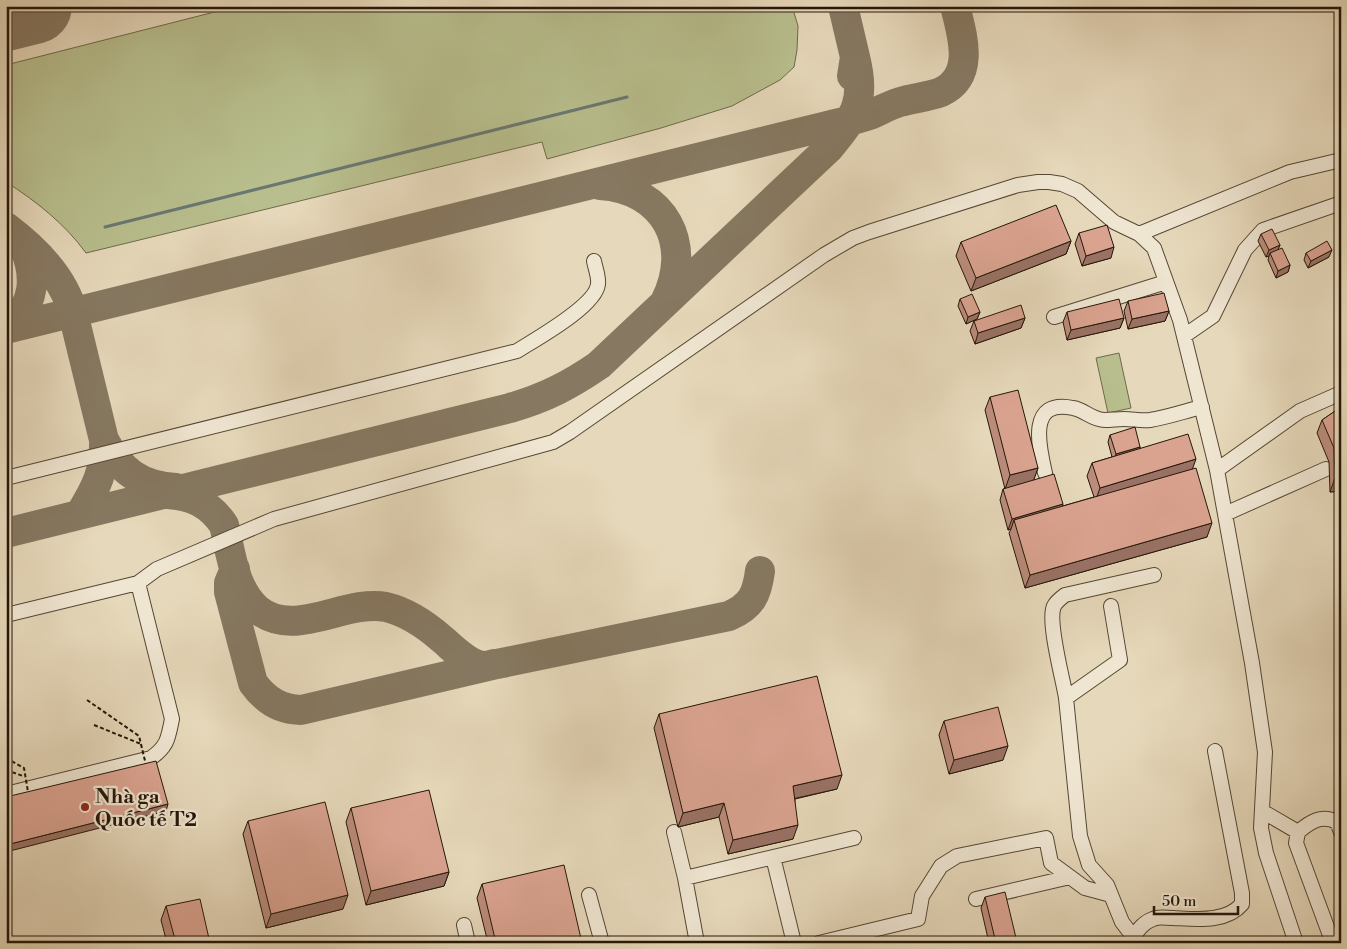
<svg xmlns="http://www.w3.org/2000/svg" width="1347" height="949" viewBox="0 0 1347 949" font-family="'Libre Bodoni',serif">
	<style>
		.green { fill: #b8be8d; stroke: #6e6a4a }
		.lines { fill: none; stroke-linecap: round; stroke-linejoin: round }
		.stream { stroke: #6a7871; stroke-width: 3 }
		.taxiway { stroke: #867861; stroke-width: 30 }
		.runway { stroke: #867861; stroke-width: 76 }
		.minor-casing { stroke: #554734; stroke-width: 16 }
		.path { stroke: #251708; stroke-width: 2; stroke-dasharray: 4 2.5; stroke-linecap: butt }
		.minor { stroke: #efe6d2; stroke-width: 14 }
		.path-bridge { stroke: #251708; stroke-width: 2; stroke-dasharray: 4 2.5; stroke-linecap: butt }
		.wall { fill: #bb8c7c; stroke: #251708 }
		.shaded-wall { fill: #997265; stroke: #251708 }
		.building { fill: #daa390; stroke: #251708 }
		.poi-dot { fill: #8f2418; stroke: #efe6d2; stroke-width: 2 }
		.labels { text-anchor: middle; stroke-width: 4.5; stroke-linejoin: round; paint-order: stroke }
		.poi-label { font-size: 20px; font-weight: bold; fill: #251708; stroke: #efe6d2; text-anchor: start }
	</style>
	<rect width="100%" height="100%" fill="#e6d8ba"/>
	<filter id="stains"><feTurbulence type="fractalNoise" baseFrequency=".004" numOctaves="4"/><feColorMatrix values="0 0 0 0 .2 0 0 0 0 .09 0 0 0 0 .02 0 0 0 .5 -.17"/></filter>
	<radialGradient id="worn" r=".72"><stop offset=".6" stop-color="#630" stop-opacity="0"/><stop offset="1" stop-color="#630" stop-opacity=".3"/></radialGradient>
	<path class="green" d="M238 6H792L798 26 797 50 794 67 780 80 732 106 661 128 547 159 542 142 86 253C65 224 36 201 6 182V65Z
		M1119 353 1131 408 1108 413 1096 358Z"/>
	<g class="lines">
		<path class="stream" d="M105 227 627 97"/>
		<path class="taxiway" d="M843 6 855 57 852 76
			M600 185C665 189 694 245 665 302
			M6 227C34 248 64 278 73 313L104 440C105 471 96 488 80 514
			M6 327C37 307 37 273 22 243
			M6 329 831 125C845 122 858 119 872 114 881 110 890 105 900 102 913 98 928 97 941 92 976 76 962 34 955 6
			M104 440C120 471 141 486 176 488
			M167 494C192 495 210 504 224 525 231 553 234 589 257 609 294 640 344 599 386 607 407 612 426 625 442 639 453 648 467 664 483 666 486 666 491 665 494 664
			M6 533 510 408C545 398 570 385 599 365L829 148C856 116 866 100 855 57
			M235 569 229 583V592L253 683C265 700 280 710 301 710L497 664 729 616C752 606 757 594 760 571"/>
		<path class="runway" d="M6 13 34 6"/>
		<defs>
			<path id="minor" d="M1139 234 1290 172 1341 160
				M1054 317 1166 282
				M1184 336 1213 316 1245 250 1263 230 1341 203
				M1217 470 1300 411 1341 393
				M1045 473C1039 447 1027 398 1073 408 1085 410 1092 420 1105 420 1111 420 1118 419 1124 419 1133 419 1141 421 1150 420 1168 417 1185 411 1202 407
				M6 478 517 351C536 339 596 306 598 284 599 277 595 267 594 261
				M1225 514 1326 469
				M1111 606 1120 660 1066 698 1080 836 1089 865 1107 885 1122 922 1138 943
				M6 615 138 583 157 569 274 519 553 442 570 432 824 255 853 238 869 232 1018 185 1038 182H1049L1062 184 1078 191 1114 222 1139 234 1154 248 1180 320 1217 470 1252 663 1265 752 1261 828 1266 853 1296 943
				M1066 698C1063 679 1047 621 1054 606 1056 602 1061 598 1065 595L1154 575
				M6 794 151 758C168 746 168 738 172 719L138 583
				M1262 811 1298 832
				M674 832 685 878 697 943
				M773 857 794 943
				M685 878 854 838
				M589 895 602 943
				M976 899 1070 877
				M464 925 468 943
				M1133 937C1139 929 1144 922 1153 919 1159 916 1166 918 1173 918 1196 919 1226 923 1242 904V893L1215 751
				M819 943 918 919 922 896 941 866 957 856 1046 838 1051 863 1085 888 1111 895
				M1336 943 1331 938 1296 843 1298 832C1310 822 1321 814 1337 822L1341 832"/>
		</defs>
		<use href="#minor" class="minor-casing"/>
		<path class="path" d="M94 725 141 744
			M6 770 23 776"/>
		<use href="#minor" class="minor"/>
		<path class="path-bridge" d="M87 700 139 736 146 765
			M6 758 24 768 28 792"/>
	</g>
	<path class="wall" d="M1079 233 1111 258 1082 266 1075 244Z
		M1261 234 1280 245 1278 249 1290 265 1288 272 1276 278 1268 260 1269 256 1266 257 1258 241Z
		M1071 241 1066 254 971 291 956 256 961 242Z
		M1306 253 1329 257 1308 268 1304 260Z
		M960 299 980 312 977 319 966 324 958 306Z
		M1128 301 1169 311 1165 321 1128 329 1124 311Z
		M1067 312 1124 318 1120 328 1067 340 1063 322Z
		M1025 318 1021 328 975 344 970 331 974 321Z
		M990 397 1038 468 1033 481 1063 506 1094 497 1087 476 1092 463 1112 457 1108 442 1110 435 1140 447V448L1192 469 1207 537 1025 588 1009 533 1011 529 1008 530 1000 500 1003 489H1005L985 410Z
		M1341 407V491L1330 492 1329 462 1317 433 1322 420Z
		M659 714 837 789 795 799 793 839 728 854 719 817 678 827 654 728Z
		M944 721 1003 760 949 774 939 735Z
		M351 808 449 872 444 886 366 905 346 822Z
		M248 821 343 909 266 928 243 834Z
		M482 884 582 943H488L477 898Z
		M985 897 1017 942V943H989L981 908Z
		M166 906 210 943H167L161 920Z"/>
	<path class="shaded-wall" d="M1071 241 1066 254 971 291 976 278Z
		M1280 245 1277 252 1270 253 1269 256 1266 257 1269 250Z
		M1114 247 1111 258 1082 266 1086 256Z
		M1332 250 1329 257 1308 268 1311 261Z
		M1290 265 1288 272 1276 278 1278 271Z
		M1169 311 1165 321 1128 329 1132 319Z
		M980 312 977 319 966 324 968 317Z
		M1025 318 1021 328 975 344 978 333Z
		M1124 318 1120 328 1067 340 1071 330Z
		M1140 447 1138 454 1114 461 1116 454Z
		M1196 459 1191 473 1095 502 1100 488Z
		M1038 468 1033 482 1005 489 1010 475Z
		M1335 478H1341V491L1330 492Z
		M1063 504 1060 515 1014 520 1011 529 1008 530 1012 519Z
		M1212 523 1207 537 1025 588 1030 575Z
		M1008 746 1003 760 949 774 954 760Z
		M842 775 837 789 788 800 793 786Z
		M724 803 719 817 678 827 683 813Z
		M168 804 166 811 6 852V845Z
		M798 825 793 839 728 854 733 840Z
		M449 872 444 886 366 905 371 891Z
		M348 895 343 909 266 928 271 914Z"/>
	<path class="building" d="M1056 205 1071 241 976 278 961 242Z
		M1107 225 1114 247 1086 256 1079 233Z
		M1272 229 1280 245 1269 250 1261 234Z
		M1327 241 1332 250 1311 261 1306 253Z
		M1282 248 1290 265 1278 271 1270 253Z
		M1164 293 1169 311 1132 319 1128 301Z
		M972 294 980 312 968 317 960 299Z
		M1119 299 1124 318 1071 330 1067 312Z
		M1021 305 1025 318 978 333 974 321Z
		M1018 390 1038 468 1010 475 990 397Z
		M1341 407V478H1335L1334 448 1322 420Z
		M1135 427 1140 447 1116 454 1110 435Z
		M1188 434 1196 459 1100 488 1092 463Z
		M1196 468 1212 523 1030 575 1014 520Z
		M1054 474 1063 504 1012 519 1003 489Z
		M817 676 842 775 793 786 798 825 733 840 724 803 683 813 659 714Z
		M998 707 1008 746 954 760 944 721Z
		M156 761 168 804 6 845V797Z
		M429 790 449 872 371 891 351 808Z
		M325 802 348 895 271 914 248 821Z
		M564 865 582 943H496L482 884Z
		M1005 892 1017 942 1012 943H996L985 897Z
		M200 899 210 943H176L166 906Z"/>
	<circle class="poi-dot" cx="85" cy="807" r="5"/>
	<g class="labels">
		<g class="poi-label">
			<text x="95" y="803">Nhà ga<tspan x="95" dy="23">Quốc tế T2</tspan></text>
		</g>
	</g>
	<rect width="1347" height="949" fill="none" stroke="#e6d8ba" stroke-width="25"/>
	<rect x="8" y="8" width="1332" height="934" fill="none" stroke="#251708" stroke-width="2.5"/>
	<rect x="12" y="12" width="1322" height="924" fill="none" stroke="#251708"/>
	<path d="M1154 906v8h84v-8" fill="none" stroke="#251708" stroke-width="2.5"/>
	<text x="1162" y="906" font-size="15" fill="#251708" stroke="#efe6d2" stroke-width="4" paint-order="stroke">50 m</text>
	<rect width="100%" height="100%" filter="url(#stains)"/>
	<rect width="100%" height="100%" fill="url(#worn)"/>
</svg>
